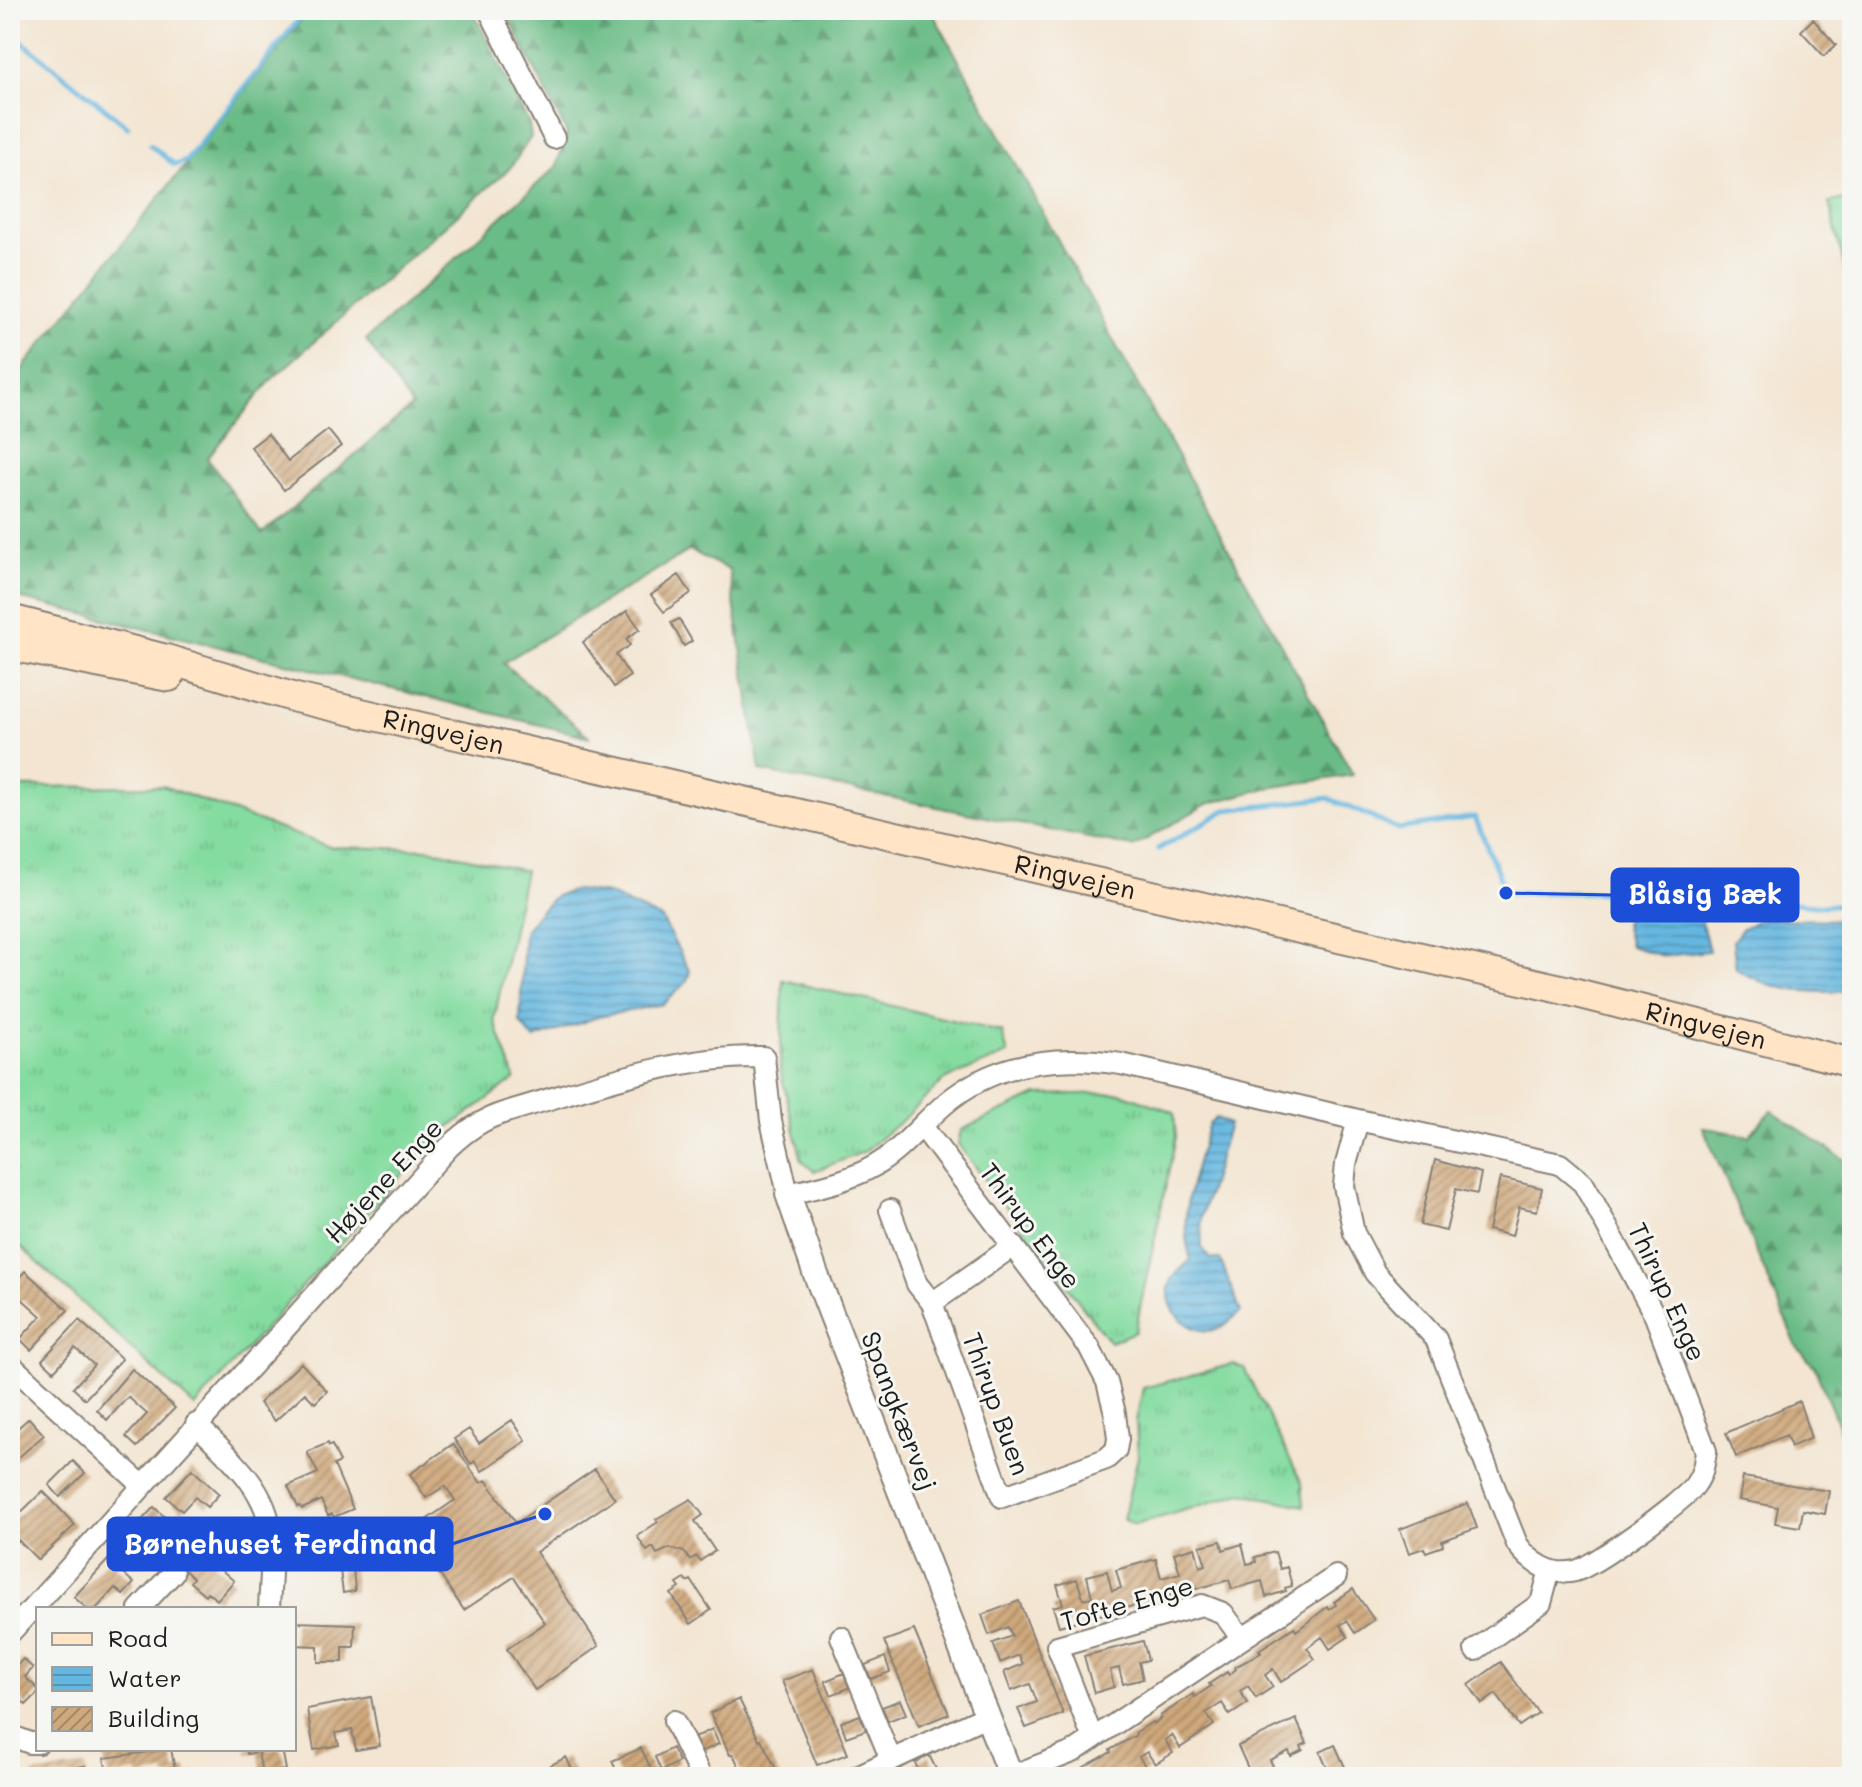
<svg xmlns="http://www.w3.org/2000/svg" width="1862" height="1787" viewBox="0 0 1862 1787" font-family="Mali,sans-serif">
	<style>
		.grass { fill: url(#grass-tufts); stroke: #507c5e; stroke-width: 2 }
		.forest { fill: url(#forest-firs); stroke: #446c51; stroke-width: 2 }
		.water { fill: url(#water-rules); stroke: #406a7e; stroke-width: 2 }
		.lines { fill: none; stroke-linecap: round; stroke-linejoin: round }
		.stream { stroke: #65b7e0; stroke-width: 5 }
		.building { fill: url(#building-hatch) }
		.minor-casing { stroke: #888076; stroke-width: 24 }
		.tertiary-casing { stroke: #888076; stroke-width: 28 }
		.secondary-casing { stroke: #888076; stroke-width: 32 }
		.minor { stroke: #fff; stroke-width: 20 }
		.tertiary { stroke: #fff; stroke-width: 24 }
		.secondary { stroke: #ffe4c6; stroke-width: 28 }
		.labels { text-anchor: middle; stroke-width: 6; stroke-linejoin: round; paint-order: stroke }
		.street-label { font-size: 26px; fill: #1c1c1c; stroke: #f6f6f2 }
		.leader { fill: none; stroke: #1d4ed8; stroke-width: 3 }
		.callout-dot { fill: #1d4ed8; stroke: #f6f6f2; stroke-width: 3 }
		.callout { fill: #1d4ed8; stroke: #1d4ed8; stroke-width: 3 }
		.callout-label { font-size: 28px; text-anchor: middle; font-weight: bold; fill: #fff }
	</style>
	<defs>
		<pattern id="grass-tufts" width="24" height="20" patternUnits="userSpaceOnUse" patternTransform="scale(2)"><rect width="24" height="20" fill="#84dca0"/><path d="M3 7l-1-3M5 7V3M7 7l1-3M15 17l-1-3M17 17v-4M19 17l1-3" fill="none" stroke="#71bc89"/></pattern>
		<pattern id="forest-firs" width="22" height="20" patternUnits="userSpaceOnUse" patternTransform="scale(2)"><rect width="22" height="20" fill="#6bbc86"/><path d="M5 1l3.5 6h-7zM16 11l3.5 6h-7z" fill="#57986d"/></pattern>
		<pattern id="water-rules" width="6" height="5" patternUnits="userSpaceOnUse" patternTransform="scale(2)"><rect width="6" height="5" fill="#65b7e0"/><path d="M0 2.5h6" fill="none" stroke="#5294b5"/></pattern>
		<pattern id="building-hatch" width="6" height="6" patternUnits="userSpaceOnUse" patternTransform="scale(2)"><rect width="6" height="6" fill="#cfa87c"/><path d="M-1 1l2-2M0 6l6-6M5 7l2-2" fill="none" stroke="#a78865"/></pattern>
	</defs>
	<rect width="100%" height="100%" fill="#f6f6f2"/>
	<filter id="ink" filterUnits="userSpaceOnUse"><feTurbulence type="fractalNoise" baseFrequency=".0125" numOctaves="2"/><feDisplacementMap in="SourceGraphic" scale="16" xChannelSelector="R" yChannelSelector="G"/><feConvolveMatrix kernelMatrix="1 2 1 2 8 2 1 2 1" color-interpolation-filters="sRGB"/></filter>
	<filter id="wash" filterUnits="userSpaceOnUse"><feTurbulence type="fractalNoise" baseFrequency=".006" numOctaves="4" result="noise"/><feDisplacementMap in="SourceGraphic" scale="32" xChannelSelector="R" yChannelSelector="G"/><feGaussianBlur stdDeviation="1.8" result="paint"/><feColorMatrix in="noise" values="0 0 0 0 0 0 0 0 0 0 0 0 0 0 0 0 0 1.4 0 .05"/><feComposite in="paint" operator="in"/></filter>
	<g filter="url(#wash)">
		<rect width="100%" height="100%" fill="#f3e5d1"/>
		<path class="grass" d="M1852 197V299L1829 203Z
			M163 786 330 847 429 849 525 871 494 1020 515 1079 435 1138 195 1407 10 1237V787Z
			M783 980 1002 1032 1008 1054 944 1080 907 1116 864 1152 814 1171 802 1161 780 1069Z
			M1121 1093 1174 1112 1176 1137 1135 1332 1110 1342 958 1144 961 1130 1037 1095Z
			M1233 1364 1244 1368 1302 1483 1304 1506 1242 1493 1135 1525 1123 1519 1138 1456 1136 1421 1143 1388Z"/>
		<path class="forest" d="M309 10H472L529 124 531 137 510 168 271 380 207 458 262 534 412 406 366 340 556 167 567 133 505 10H931L1353 775 1267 788 1207 804 1133 847 760 771 729 570 690 550 503 663 590 737 10 596V384Z
			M1771 1110 1852 1165V1459L1814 1366 1797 1347 1703 1127 1749 1136Z"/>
		<path class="water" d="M576 890 608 894 662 919 690 972 686 983 663 1004 598 1017 534 1039 520 1023 524 932 540 911 555 896Z
			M1700 916 1709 951 1663 956 1630 946 1624 923 1628 917Z
			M1760 919 1852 920V992C1805 992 1777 994 1736 969L1733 941 1742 929Z
			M1216 1118 1229 1124 1201 1218 1202 1248 1211 1259H1220L1241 1312C1234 1317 1228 1324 1221 1327 1195 1341 1162 1311 1170 1284 1173 1275 1184 1266 1191 1260 1176 1212 1196 1169 1209 1123Z"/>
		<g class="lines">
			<path class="stream" d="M10 32 128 127
				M150 145 175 165 186 161 306 10
				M1158 849 1226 810 1328 798 1398 829 1475 817 1506 893 1688 892 1824 906 1852 903"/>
		</g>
		<g id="blocks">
			<path class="building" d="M1813 19 1836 45 1824 56 1801 31Z
				M328 430 341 446 284 490 251 447 268 434 288 461Z
				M679 575 691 593 664 612 651 595Z
				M627 611 640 629 626 639 630 645 616 655 630 676 614 687 583 642Z
				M679 619 692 641 684 646 671 623Z
				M1435 1160 1481 1173 1477 1194 1456 1189 1446 1231 1420 1225Z
				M1500 1178 1542 1188 1537 1211 1519 1207 1512 1236 1488 1230Z
				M25 1271 68 1310 31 1350 20 1339 41 1316 22 1299 10 1312V1288Z
				M79 1320 122 1359 85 1399 73 1388 94 1365 75 1348 54 1371 42 1360Z
				M301 1363 327 1391 315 1403 305 1393 275 1421 259 1403Z
				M132 1369 175 1408 137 1447 126 1437 147 1414 128 1397 107 1420 97 1410Z
				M1799 1401 1811 1438 1791 1447 1786 1435 1736 1457 1726 1433Z
				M29 1418 44 1435 10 1465V1435Z
				M512 1420 526 1441 482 1471 475 1461 471 1464 454 1439 469 1429 479 1443Z
				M328 1443 329 1446 332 1445 340 1462 334 1465 353 1509 334 1517 332 1514 328 1516 321 1500 302 1509 300 1506 298 1507 288 1486 318 1473 307 1452Z
				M453 1444 481 1483 486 1480 516 1523 595 1469 615 1499 536 1552 599 1646 535 1690 507 1649 545 1623 514 1577 464 1610 410 1531 455 1500 445 1486 426 1498 410 1474Z
				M73 1461 85 1473 60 1497 49 1485Z
				M192 1469 219 1494 207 1507 195 1497 182 1511 166 1497Z
				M1743 1477 1829 1491 1825 1514 1803 1510 1800 1527 1775 1523 1778 1507 1739 1500Z
				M43 1491 75 1525 38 1560 18 1540 15 1543 10 1538V1523Z
				M691 1499 703 1515 695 1521 715 1551 700 1561 696 1556 690 1560 684 1552 670 1548 657 1554 653 1547 647 1551 637 1536 658 1522 656 1519Z
				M1468 1503 1477 1528 1442 1541 1443 1546 1426 1552 1424 1548 1409 1553 1400 1529Z
				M154 1507 182 1533 169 1547 162 1540 138 1566 117 1547Z
				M1221 1541 1223 1550 1242 1544 1247 1564 1256 1562 1255 1557 1275 1552 1280 1569 1287 1567 1292 1586 1285 1588 1286 1591 1266 1597 1262 1581 1232 1589 1229 1580 1059 1626 1053 1607 1063 1604 1057 1585 1077 1579 1083 1599 1092 1597 1087 1576 1107 1571 1112 1591 1121 1588 1116 1570 1156 1559 1161 1578 1180 1573 1174 1553 1195 1547 1200 1567 1206 1565 1200 1546Z
				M192 1544 234 1581 217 1600 207 1592 205 1595 190 1582 193 1578 176 1562Z
				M108 1560 134 1583 123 1595 115 1588 96 1609H87L74 1597Z
				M353 1568 355 1591 343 1593 340 1570Z
				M685 1579 687 1582 691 1580 711 1610 691 1624 671 1594 680 1588 677 1584Z
				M1353 1589 1374 1620 1355 1633 1347 1621 1340 1625 1348 1637 1330 1649 1322 1637 1307 1648 1315 1659 1281 1682 1273 1669 1265 1675 1273 1687 1256 1698 1248 1686 1240 1691 1248 1703 1230 1715 1222 1703 1206 1713 1214 1725 1180 1748 1172 1735 1165 1740 1173 1753 1155 1764 1147 1752 1139 1757 1148 1770 1137 1777H1128L1123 1769 1115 1775 1116 1777H1075L1086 1770 1084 1767 1111 1752 1110 1750 1136 1735 1135 1733 1152 1722 1154 1724 1161 1718 1160 1716 1193 1694 1195 1697 1211 1686 1209 1684 1227 1672 1229 1675 1236 1669 1235 1667 1261 1653 1259 1650 1294 1627 1296 1631 1327 1607 1329 1609 1336 1605 1334 1602Z
				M1019 1601 1063 1714 1026 1728 1018 1709 1037 1702 1030 1684 1011 1691 1004 1672 1023 1664 1019 1655 1000 1663 993 1643 1012 1636 1008 1627 989 1635 982 1615Z
				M294 1622 355 1624 354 1647H343V1662H318V1646L294 1645Z
				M914 1630 949 1714 919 1726 884 1641Z
				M1143 1641 1148 1660 1139 1662 1143 1679 1123 1684 1119 1668 1110 1670 1114 1687 1094 1693 1084 1656Z
				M885 1657 890 1672 871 1679 865 1665Z
				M23 1659 33 1668 25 1677 38 1689V1693L26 1705 21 1700 16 1705 10 1700V1673Z
				M1501 1662 1538 1713 1519 1726 1496 1694 1482 1704 1469 1685Z
				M813 1669 848 1754 817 1765 782 1681Z
				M844 1673 849 1688 831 1695 825 1681Z
				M371 1697 380 1746 356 1750 352 1730 336 1733 339 1745 314 1750 307 1709Z
				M739 1699 759 1740 761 1739 780 1777H744L733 1754 730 1755 710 1713Z
				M900 1700 906 1714 888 1721 882 1707Z
				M860 1715 866 1730 846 1737 841 1722Z
				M1296 1719 1307 1743 1301 1746 1303 1750 1291 1756 1289 1751 1270 1760 1278 1777H1252L1238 1746Z
				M712 1729 719 1744 701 1752 694 1738Z
				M1335 1745 1349 1776 1346 1777H1331L1320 1752Z
				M641 1748 655 1777H619L612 1761Z
				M672 1748 679 1762 661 1771 655 1757Z
				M171 1749 175 1770 187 1768 188 1777H166L165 1773 138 1777V1772L108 1777 104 1758Z
				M246 1749H282L286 1770 262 1774 258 1752 247 1754Z
				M929 1755 938 1773 922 1777 915 1763Z
				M566 1757 576 1777H536L534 1774Z
				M85 1766 87 1777H34L33 1774Z"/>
		</g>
	</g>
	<g filter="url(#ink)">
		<use href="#blocks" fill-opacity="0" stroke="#888076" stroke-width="2"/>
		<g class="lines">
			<defs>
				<path id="minor" d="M489 10 554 138
					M922 1126 1089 1347 1107 1382 1115 1413 1118 1439 1116 1450 1106 1459 1002 1497 932 1303 1013 1246
					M890 1210 917 1284 932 1303
					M10 1364 142 1485
					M196 1424C227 1455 267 1487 271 1534 273 1559 270 1585 269 1609
					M139 1609 173 1573
					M10 1633 449 1147C467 1130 483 1119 506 1112 590 1088 676 1055 764 1057L771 1121 788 1194C819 1187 849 1181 876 1165 906 1147 927 1116 955 1096 1004 1060 1063 1055 1121 1064L1358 1120 1560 1164 1583 1183 1591 1197 1655 1316 1706 1451C1704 1465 1703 1474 1695 1485 1684 1501 1593 1567 1575 1571 1551 1577 1530 1562 1517 1544L1436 1339 1375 1273 1354 1233 1344 1186 1346 1164 1358 1120
					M841 1637 891 1760
					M1475 1650 1541 1603 1550 1570
					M674 1721 701 1777
					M10 1735 30 1743H38
					M1093 1739 1057 1646 1202 1605 1223 1613 1242 1639
					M1011 1776 1073 1752 1336 1576
					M855 1777 986 1716"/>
				<path id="tertiary" d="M788 1194 815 1272 1011 1777"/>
				<g id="secondary">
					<path id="s1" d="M10 619 166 659 296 698 1565 990 1852 1063"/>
					<path d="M10 646 169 677"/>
				</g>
			</defs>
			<use href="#minor" class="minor-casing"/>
			<use href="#tertiary" class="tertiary-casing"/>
			<use href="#secondary" class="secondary-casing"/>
			<use href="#minor" class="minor"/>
			<use href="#tertiary" class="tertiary"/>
			<use href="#secondary" class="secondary"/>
		</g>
	</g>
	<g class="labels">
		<g class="street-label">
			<text dy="9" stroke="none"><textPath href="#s1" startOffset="448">Ringvejen</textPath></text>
			<text dy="9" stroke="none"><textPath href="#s1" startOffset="1096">Ringvejen</textPath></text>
			<text dy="9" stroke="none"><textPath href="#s1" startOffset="1744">Ringvejen</textPath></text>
			<text transform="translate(384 1181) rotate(-47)" y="9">Højene Enge</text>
			<text transform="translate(1030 1226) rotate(53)" y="9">Thirup Enge</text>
			<text transform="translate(1667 1292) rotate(65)" y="9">Thirup Enge</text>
			<text transform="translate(996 1404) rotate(70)" y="9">Thirup Buen</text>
			<text transform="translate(899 1411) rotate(69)" y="9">Spangkærvej</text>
			<text transform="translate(1127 1604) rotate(-16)" y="9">Tofte Enge</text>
		</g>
	</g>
	<path class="leader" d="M1506 893L1612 895M545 1514L452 1544"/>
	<g class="callout-dot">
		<circle cx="1506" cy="893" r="8"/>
		<circle cx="545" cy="1514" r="8"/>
	</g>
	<g class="callout">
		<rect x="1612" y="869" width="186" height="52" rx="8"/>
		<rect x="108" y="1518" width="344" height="52" rx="8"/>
	</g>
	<g class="callout-label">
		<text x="1705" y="904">Blåsig Bæk</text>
		<text x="280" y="1554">Børnehuset Ferdinand</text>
	</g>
	<rect width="1862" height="1787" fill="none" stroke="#f6f6f2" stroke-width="40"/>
	<rect x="36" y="1607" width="260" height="144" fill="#f6f6f2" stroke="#9f9f9c" stroke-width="2"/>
	<rect x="52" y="1633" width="40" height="12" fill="#ffe4c6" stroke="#9f9f9c" stroke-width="2"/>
	<text x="108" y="1647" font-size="24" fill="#1c1c1c">Road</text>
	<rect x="52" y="1667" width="40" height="24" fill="url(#water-rules)" stroke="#9f9f9c" stroke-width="2"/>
	<text x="108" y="1687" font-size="24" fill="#1c1c1c">Water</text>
	<rect x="52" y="1707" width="40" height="24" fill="url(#building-hatch)" stroke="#9f9f9c" stroke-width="2"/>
	<text x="108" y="1727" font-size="24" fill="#1c1c1c">Building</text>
</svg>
